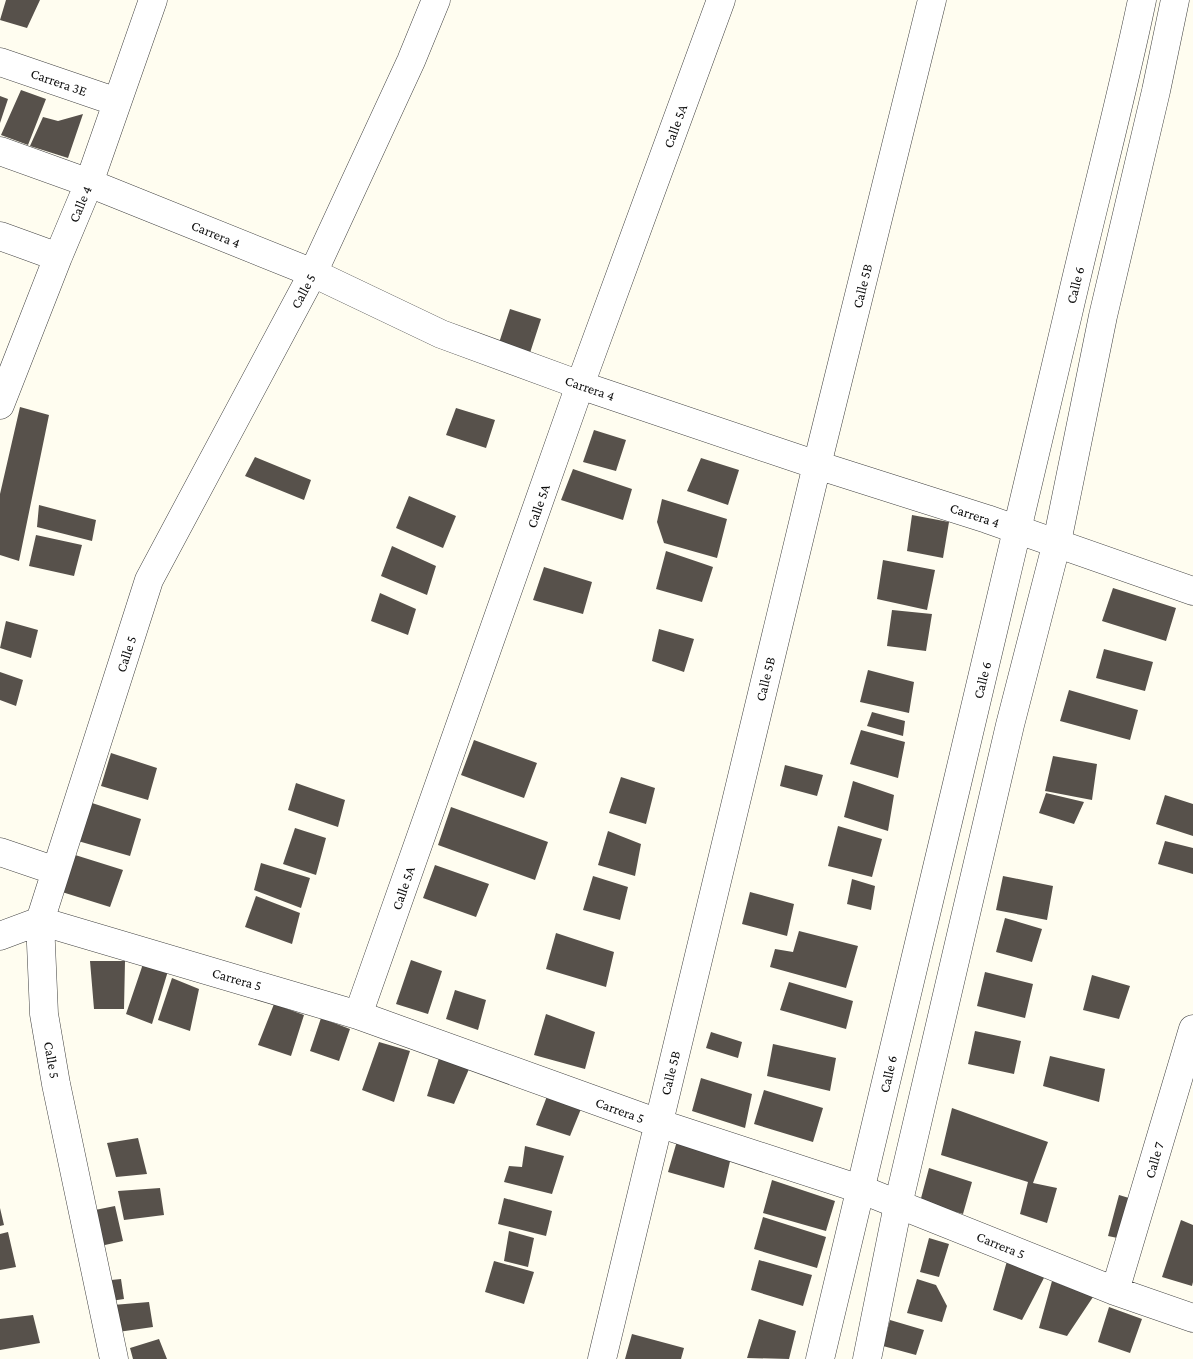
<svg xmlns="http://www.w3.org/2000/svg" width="1193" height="1359" viewBox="0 0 1193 1359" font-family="'Crimson Pro',serif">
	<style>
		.building { fill: #57514b }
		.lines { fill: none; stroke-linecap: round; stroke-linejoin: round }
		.minor-casing { stroke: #414141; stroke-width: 29 }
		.tertiary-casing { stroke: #414141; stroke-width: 29 }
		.minor { stroke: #fff; stroke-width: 28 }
		.tertiary { stroke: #fff; stroke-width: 28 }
		.labels { text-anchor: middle; stroke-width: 5; stroke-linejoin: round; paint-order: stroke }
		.street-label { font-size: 14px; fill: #0e0e0e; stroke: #fff }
	</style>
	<rect width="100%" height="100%" fill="#fffdf0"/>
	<path class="building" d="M6 0H40L27 28 0 20Z
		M21 90 46 99 28 145 1 135Z
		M0 96 8 99 0 123Z
		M83 114 68 158 30 146 43 117 58 121Z
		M510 309 541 319 529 356 498 346Z
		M20 407 49 415 19 561 0 555V494Z
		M456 408 495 420 486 448 446 435Z
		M594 430 626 440 616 471 583 462Z
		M255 457 311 480 304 500 245 476Z
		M701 458 739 470 728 505 687 491Z
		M573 469 632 489 623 520 561 500Z
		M409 496 456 516 443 548 396 528Z
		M662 499 727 519 717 558 664 543 657 522Z
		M39 505 96 520 92 541 37 527Z
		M912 515 949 522 943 558 907 551Z
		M36 535 82 545 74 576 29 566Z
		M392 546 436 566 427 595 381 576Z
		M666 551 713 567 702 602 656 589Z
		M883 560 935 570 927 610 877 599Z
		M544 567 592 582 583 614 533 600Z
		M1113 588 1176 608 1166 641 1102 621Z
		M380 593 416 609 408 635 371 621Z
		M892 610 932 614 926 651 887 646Z
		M6 621 38 630 31 658 0 648Z
		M659 629 694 639 684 672 652 661Z
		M1104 649 1153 662 1145 691 1096 678Z
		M868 670 914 682 909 713 860 702Z
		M0 672 23 680 16 706 0 700Z
		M1069 690 1138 710 1130 740 1060 721Z
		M872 712 905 721 903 736 867 726Z
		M861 730 905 742 898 778 850 764Z
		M474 740 537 763 524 798 461 775Z
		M111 753 157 768 148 800 101 786Z
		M1053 756 1097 764 1092 800 1045 791Z
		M785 765 823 775 817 796 780 786Z
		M621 777 655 788 646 824 609 813Z
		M853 781 894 795 888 831 844 817Z
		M296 783 345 800 338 827 288 810Z
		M1046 793 1084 802 1074 824 1039 813Z
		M1165 795 1193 804V836L1156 824Z
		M89 802 141 819 130 856 78 841Z
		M451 807 548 842 535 880 438 845Z
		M838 826 882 839 872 877 828 866Z
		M295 828 326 838 316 875 283 864Z
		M608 831 641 844 635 876 598 865Z
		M1165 841 1193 848V874L1158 864Z
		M72 854 123 870 110 907 62 892Z
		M261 863 310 878 301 908 254 890Z
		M435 865 489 884 476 917 423 898Z
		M593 876 628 887 620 920 583 910Z
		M1003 876 1053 886 1047 920 996 910Z
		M852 879 875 886 871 910 847 904Z
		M750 892 794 904 787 936 742 924Z
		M256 896 300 913 292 944 245 927Z
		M1005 918 1042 929 1032 962 996 952Z
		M799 931 858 946 846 988 770 967 775 949 793 952Z
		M556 933 614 952 606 987 546 969Z
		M411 960 442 971 428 1014 396 1004Z
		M90 961H125L124 1009H94Z
		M144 961 168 971 152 1024 126 1014Z
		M985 972 1033 984 1025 1018 977 1006Z
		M1092 975 1130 986 1119 1019 1083 1010Z
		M172 978 199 989 190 1031 158 1020Z
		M789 982 853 1001 846 1029 780 1010Z
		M455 990 486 1000 478 1030 446 1019Z
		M274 1004 304 1015 291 1056 258 1045Z
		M546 1014 595 1032 585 1069 534 1055Z
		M321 1018 350 1029 339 1061 310 1051Z
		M975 1031 1021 1041 1014 1074 968 1064Z
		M711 1032 742 1042 738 1058 706 1048Z
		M379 1042 410 1051 394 1102 362 1090Z
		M773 1044 836 1058 830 1091 767 1076Z
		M1050 1056 1105 1069 1099 1102 1043 1086Z
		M439 1058 469 1069 454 1104 427 1096Z
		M701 1078 752 1094 745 1128 692 1111Z
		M764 1090 823 1108 813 1142 754 1124Z
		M549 1091 583 1104 570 1136 536 1125Z
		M952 1108 1048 1142 1033 1183 1057 1188 1047 1223 1020 1214 1028 1182 941 1155Z
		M138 1138 147 1174 116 1177 107 1143Z
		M677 1141 731 1157 724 1188 668 1172Z
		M525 1146 564 1156 552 1194 504 1182 509 1166 522 1167Z
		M929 1168 972 1182 963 1214 920 1202Z
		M772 1180 835 1201 826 1231 763 1213Z
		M160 1188 164 1215 124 1220 118 1191Z
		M1119 1195 1139 1201 1127 1240 1108 1236Z
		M504 1198 552 1211 546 1236 498 1224Z
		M115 1206 123 1241 96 1247 85 1212Z
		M0 1208 4 1225 0 1226Z
		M763 1217 826 1237 817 1268 754 1249Z
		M1181 1220 1193 1225V1282L1192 1286 1162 1277Z
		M509 1231 534 1238 528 1267 504 1261Z
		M8 1232 16 1267 0 1270V1234Z
		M929 1238 949 1244 939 1277 920 1272Z
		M759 1260 812 1275 803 1306 751 1290Z
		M494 1261 534 1272 524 1304 485 1292Z
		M1007 1261 1045 1276 1022 1320 993 1310Z
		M121 1279 124 1299 104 1302 101 1281Z
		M917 1279 936 1285 947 1306 942 1322 907 1313Z
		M1052 1281 1093 1297 1067 1336 1039 1328Z
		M149 1302 153 1327 118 1332 113 1305Z
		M1109 1307 1142 1319 1130 1353 1098 1342Z
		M33 1315 40 1343 0 1350V1319Z
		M759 1319 796 1331 789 1359 747 1358Z
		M890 1320 924 1330 916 1355 883 1346Z
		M632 1334 684 1348 681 1359H625Z
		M159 1339 167 1359H133L130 1348Z"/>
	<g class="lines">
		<defs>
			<path id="minor" d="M0 62 117 102
				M0 151 89 183 313 273 441 334 580 385 817 465 987 519 1193 591
				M0 236 58 257
				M0 405 58 257 89 183 153 0
				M0 852 56 871
				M40 921 358 1015 658 1123 860 1189 1115 1291 1193 1318
				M0 936 40 921
				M358 1015 580 385 721 0
				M1115 1291 1193 1029
				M114 1359 56 1084 44 1014 40 921 149 580 313 273 411 61 436 0
				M602 1359 817 465 932 0"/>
			<path id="tertiary" d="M820 1359C902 1010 987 663 1068 314 1092 209 1120 105 1142 0
				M867 1359 898 1205 1010 725 1057 542 1103 316 1156 91 1175 0"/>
		</defs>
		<use href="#minor" class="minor-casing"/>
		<use href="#tertiary" class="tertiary-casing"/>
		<use href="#minor" class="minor"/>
		<use href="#tertiary" class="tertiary"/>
	</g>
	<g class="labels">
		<g class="street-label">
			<text transform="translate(59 82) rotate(19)" y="5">Carrera 3E</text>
			<text transform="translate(675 126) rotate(-70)" y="5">Calle 5A</text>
			<text transform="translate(80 204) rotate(-67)" y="5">Calle 4</text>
			<text transform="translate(216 234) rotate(22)" y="5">Carrera 4</text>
			<text transform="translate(1075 285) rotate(-76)" y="5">Calle 6</text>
			<text transform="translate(862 286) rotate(-76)" y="5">Calle 5B</text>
			<text transform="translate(303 291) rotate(-62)" y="5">Calle 5</text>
			<text transform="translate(590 388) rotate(19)" y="5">Carrera 4</text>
			<text transform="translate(538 506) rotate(-71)" y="5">Calle 5A</text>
			<text transform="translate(975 515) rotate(18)" y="5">Carrera 4</text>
			<text transform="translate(126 654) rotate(-72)" y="5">Calle 5</text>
			<text transform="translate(765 679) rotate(-76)" y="5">Calle 5B</text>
			<text transform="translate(982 680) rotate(-76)" y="5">Calle 6</text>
			<text transform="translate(403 888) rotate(-71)" y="5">Calle 5A</text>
			<text transform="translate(237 979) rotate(16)" y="5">Carrera 5</text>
			<text transform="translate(52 1060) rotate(80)" y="5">Calle 5</text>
			<text transform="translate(670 1073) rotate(-76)" y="5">Calle 5B</text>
			<text transform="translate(888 1074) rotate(-77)" y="5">Calle 6</text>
			<text transform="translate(620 1110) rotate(20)" y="5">Carrera 5</text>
			<text transform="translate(1154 1160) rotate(-74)" y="5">Calle 7</text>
			<text transform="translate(1001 1245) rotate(22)" y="5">Carrera 5</text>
		</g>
	</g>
</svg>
